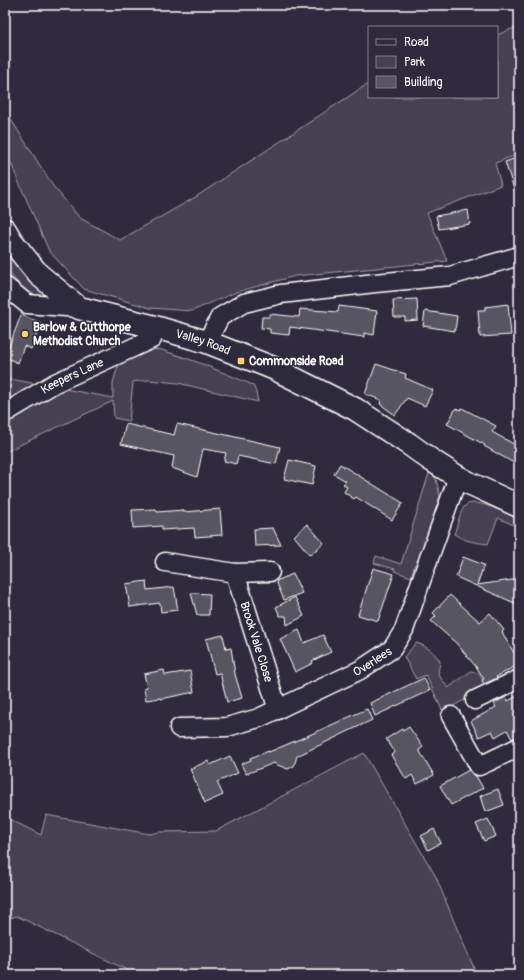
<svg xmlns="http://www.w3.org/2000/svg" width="524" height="980" viewBox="0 0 524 980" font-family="Pangolin,sans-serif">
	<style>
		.green { fill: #464152; stroke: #a2a0a8 }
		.building { fill: #595564; stroke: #fff }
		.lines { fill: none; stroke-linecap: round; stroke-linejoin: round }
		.minor-casing { stroke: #fff; stroke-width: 21 }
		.major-casing { stroke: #fff; stroke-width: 25 }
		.minor { stroke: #2f2a3d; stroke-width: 18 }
		.major { stroke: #2f2a3d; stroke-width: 22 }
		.poi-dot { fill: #ffd166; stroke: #2f2a3d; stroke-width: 1.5 }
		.labels { text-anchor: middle; stroke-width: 3; stroke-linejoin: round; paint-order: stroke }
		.poi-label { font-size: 12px; font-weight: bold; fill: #fff; stroke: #2f2a3d; text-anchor: start }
		.street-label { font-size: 12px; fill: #fff; stroke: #2f2a3d }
	</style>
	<rect width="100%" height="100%" fill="#2f2a3d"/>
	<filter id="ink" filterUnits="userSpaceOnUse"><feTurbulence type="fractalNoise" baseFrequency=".025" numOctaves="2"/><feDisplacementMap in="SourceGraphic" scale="8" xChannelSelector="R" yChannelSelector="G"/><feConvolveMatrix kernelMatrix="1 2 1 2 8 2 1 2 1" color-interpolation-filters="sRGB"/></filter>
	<g filter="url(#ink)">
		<path class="green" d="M519 26V154L495 163 501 185 427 213 447 261 295 276 236 292 192 311 150 308 84 289 49 251 17 178 5 148V110L53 186 80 218 120 240 194 198 363 87 369 84V97H497V35Z
			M5 246 53 297 46 299 27 291 19 284 10 274 5 266Z
			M153 349 162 350 200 363 253 385 256 392 258 402 178 383 148 380 133 382 129 421 114 418 113 401 5 452V378L113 398V382L120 360 137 350Z
			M429 473 432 474 436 479 440 496 419 561 415 564 411 577 394 571 395 569 374 563 376 556 401 564Z
			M476 503C490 505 503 512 516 518L513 525 498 518 488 544C473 542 467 542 454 534 457 527 460 510 466 505 469 503 472 503 476 503Z
			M416 643C427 646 434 652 440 661L438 674 448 688 471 671C481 672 483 681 486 688L455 705 442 710 426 675 416 679 404 657Z
			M364 753 436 877 455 924 477 975H137L17 916 5 919V817L41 835 46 815 149 834 159 832 216 831Z"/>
		<path class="building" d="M519 157V197L517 198 505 162Z
			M468 210 470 224 439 229 436 216Z
			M417 299 418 320 405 321V317H394L393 300Z
			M508 304 511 335 480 337 478 310H485V307Z
			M339 306 377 311 374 335 364 333V337L290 327 289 335 270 333V329L261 328 262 317H269L270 314 299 317 300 309 338 312Z
			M425 311 457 316 455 331 423 326Z
			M21 315 41 323 31 349 24 346 18 363 5 357Z
			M376 364 406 374 405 378 433 390 425 406 407 398 395 415 380 404 381 400 365 394Z
			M456 408 460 410 462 408 496 426 492 432 519 447V466L484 446 485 445 447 424Z
			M126 424 174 435 177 424 280 447 276 464 238 456 236 464 224 461 226 453 203 449 197 477 172 468 174 456 121 444Z
			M289 460 316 466 312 485 284 479Z
			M340 464 403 503 392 520 356 497 354 499 344 492 347 487 343 484 346 481 334 474Z
			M156 509 157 512 184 510V512L220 509 222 535 195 537 194 528 162 530V526L133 528 132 510Z
			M307 524 324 543 310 555 294 536Z
			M273 528 281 545 255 546 254 529Z
			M463 557 484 565 477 585 519 579V605L456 577Z
			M373 568 394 574 378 621 358 615Z
			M293 574 302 593 284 600 276 581Z
			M146 581 147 590 174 587 178 610 161 612 160 603 130 607 126 584Z
			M191 593 210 594 209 615H197Z
			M450 595 480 622 490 613 504 630 502 632 514 653 519 650V664L496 677 497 678 484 684 482 680 484 679 477 668 457 644 431 621 436 616 433 613Z
			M295 597 304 616 287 625 286 616H280L276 607Z
			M299 630 304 643 323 635 331 652 312 661 313 663 295 672 280 639Z
			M223 635 226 649 231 648 235 674 242 698 227 702 220 673 215 674 206 639Z
			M164 670 165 675 190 671 194 692 161 699V698L146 700 144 688 147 687 144 674Z
			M424 678 430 690 375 716 370 703Z
			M519 695V737L512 739 507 730 495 737 492 731 479 737 471 721 496 707 494 703 506 697 508 701Z
			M367 709 372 720 297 756 294 766 288 769 275 764 274 763 246 774 241 764 251 760 250 758 269 751V752L307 736Z
			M409 727 423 747 419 750 434 775 417 784 412 775 406 779 391 755 395 752 386 739 402 729 403 731Z
			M230 756 238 773 217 782 223 795 205 803 190 769 208 761 210 765Z
			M469 770 473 775 476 776 483 788 451 805 440 786Z
			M498 789 504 805 485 812 480 796Z
			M488 819 496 836 484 841 476 824Z
			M434 829 441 843 428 850 421 836Z"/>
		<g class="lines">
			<defs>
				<g id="minor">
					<path d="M5 286 27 304 79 308"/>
					<path d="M207 342 220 317 244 303 281 294 375 283 450 276 519 256"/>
					<path id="s1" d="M5 413 55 383 152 339 155 327"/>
					<path id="s2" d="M165 562 235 573 278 710"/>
					<path d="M235 573 270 572"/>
					<path d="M475 700 519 679"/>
					<path d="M451 716 479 766 488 762 519 747"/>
					<path id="s3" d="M179 728 227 727 259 718 360 670 392 649 404 630 429 558 458 477"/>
				</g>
				<g id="major">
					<path id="s4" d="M5 230 11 240 38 274 79 308 155 327 207 342 273 368 355 409 409 444 431 460 458 477 469 483 519 506"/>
				</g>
			</defs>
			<use href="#minor" class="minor-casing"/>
			<use href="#major" class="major-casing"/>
			<use href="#minor" class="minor"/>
			<use href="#major" class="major"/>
		</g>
	</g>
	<g class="poi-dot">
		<circle cx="25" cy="334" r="4"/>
		<rect x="237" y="357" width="8" height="8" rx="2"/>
	</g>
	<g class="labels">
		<g class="poi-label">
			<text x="33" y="331">Barlow &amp; Cutthorpe<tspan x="33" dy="14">Methodist Church</tspan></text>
			<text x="249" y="365">Commonside Road</text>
		</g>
		<g class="street-label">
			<text dy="4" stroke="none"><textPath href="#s4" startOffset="237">Valley Road</textPath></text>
			<text dy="4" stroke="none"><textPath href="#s1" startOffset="77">Keepers Lane</textPath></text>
			<text dy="4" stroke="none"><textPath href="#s2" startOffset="143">Brook Vale Close</textPath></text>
			<text dy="4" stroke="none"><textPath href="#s3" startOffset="208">Overlees</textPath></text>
		</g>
	</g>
	<rect width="524" height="980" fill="none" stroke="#2f2a3d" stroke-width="20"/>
	<rect x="10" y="10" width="504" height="960" fill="none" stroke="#fff" stroke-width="1.5" filter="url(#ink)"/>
	<rect x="368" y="26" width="130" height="72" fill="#2f2a3d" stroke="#827f8b"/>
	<rect x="376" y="39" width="20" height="6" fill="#2f2a3d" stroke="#827f8b"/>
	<text x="404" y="46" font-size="12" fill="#ffffff">Road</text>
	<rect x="376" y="56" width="20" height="12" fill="#464152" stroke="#827f8b"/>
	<text x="404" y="66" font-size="12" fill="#ffffff">Park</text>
	<rect x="376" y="76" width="20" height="12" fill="#595564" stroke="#827f8b"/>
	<text x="404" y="86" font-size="12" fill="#ffffff">Building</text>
</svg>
